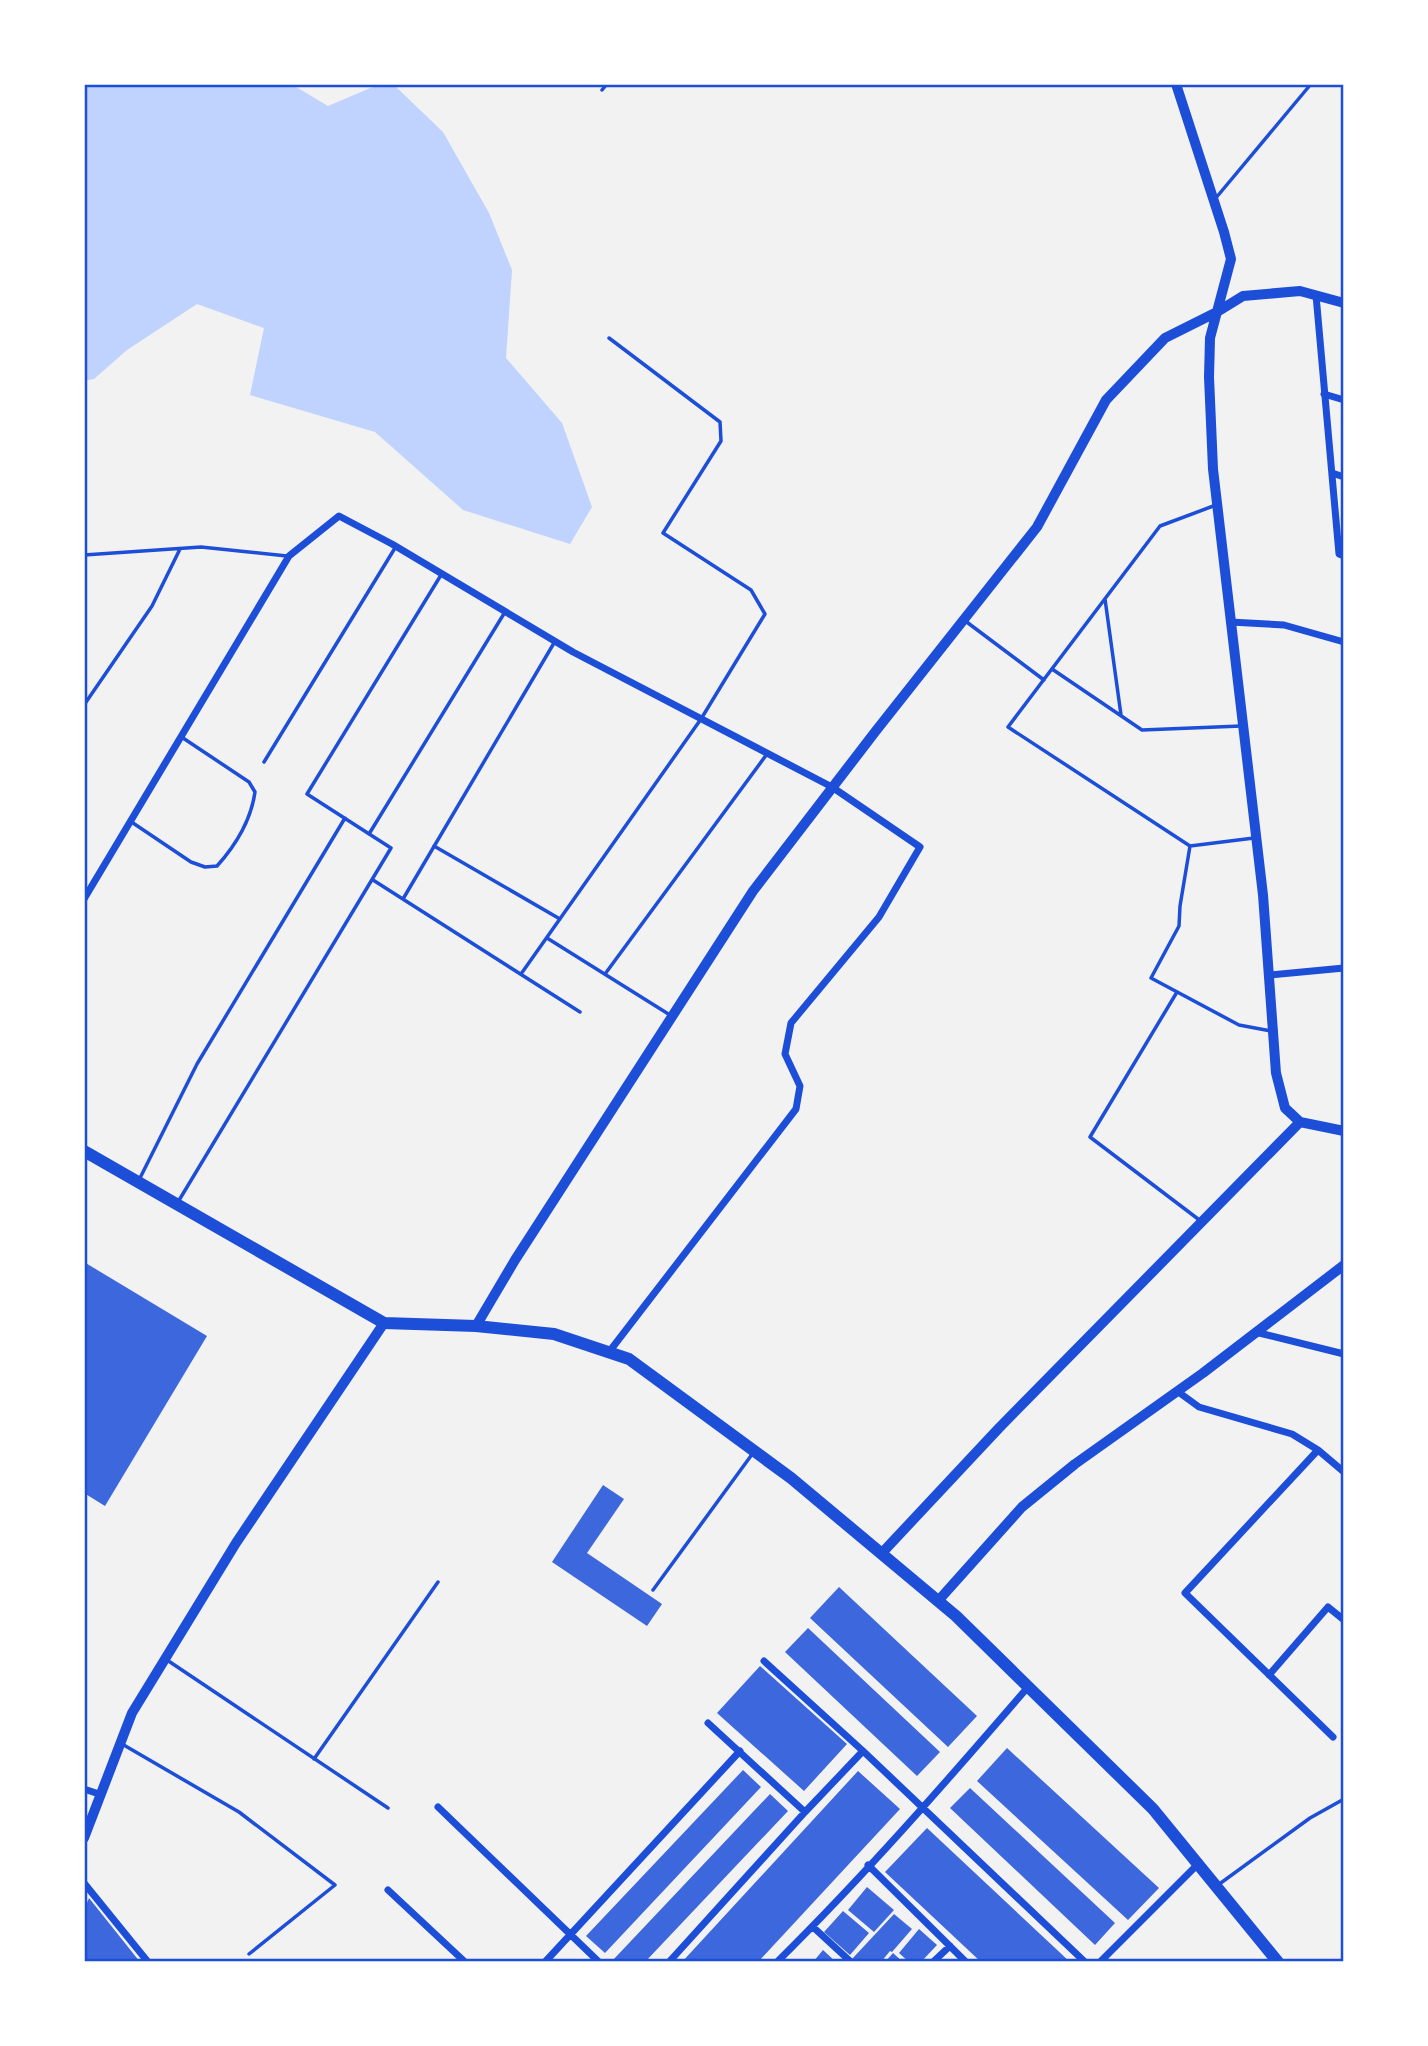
<svg xmlns="http://www.w3.org/2000/svg" width="1428" height="2046" viewBox="0 0 1428 2046" font-family="'Alegreya Sans',sans-serif">
	<style>
		.water { fill: #bfd3fe }
		.building { fill: #3d67dc }
		.lines { fill: none; stroke-linecap: round; stroke-linejoin: round }
		.service { stroke: #1d4ed8; stroke-width: 3.5 }
		.minor { stroke: #1d4ed8; stroke-width: 7 }
		.tertiary { stroke: #1d4ed8; stroke-width: 10 }
		.primary { stroke: #1d4ed8; stroke-width: 12 }
		.neatline { fill: none; stroke: #1d4ed8; stroke-width: 2.5 }
	</style>
	<rect width="100%" height="100%" fill="#f2f2f2"/>
	<path class="water" d="M84 84H291L328 106 380 84H393L443 132 489 213 512 270 506 358 562 423 592 507 570 544 463 510 375 432 250 395 264 328 197 304 127 350 94 379 84 381Z"/>
	<path class="building" d="M84 1262 207 1336 105 1506 84 1493Z
		M603 1485 624 1499 587 1553 662 1604 647 1626 552 1562Z
		M839 1587 977 1716 948 1747 810 1618Z
		M808 1628 940 1752 917 1776 785 1652Z
		M760 1666 847 1744 804 1791 717 1713Z
		M1007 1748 1159 1888 1128 1920 977 1781Z
		M743 1770 761 1787 605 1953 586 1936Z
		M858 1771 900 1809 758 1962H682Z
		M970 1788 1115 1923 1095 1945 950 1808Z
		M770 1794 788 1811 645 1962H615L613 1960Z
		M927 1828 1070 1962H981L885 1872Z
		M867 1887 894 1910 874 1932 848 1910Z
		M89 1898 140 1962H84V1910Z
		M843 1911 869 1933 850 1955 824 1932Z
		M894 1914 912 1929 892 1952 890 1951 881 1962H855L852 1959Z
		M919 1929 937 1945 921 1962H909L899 1953Z
		M823 1950 836 1962H813Z
		M893 1953 903 1962H885Z"/>
	<g class="lines">
		<path class="service" d="M602 90 607 84
			M1215 199 1311 84
			M1216 505 1160 526 1008 727 1190 846 1254 838
			M84 555 201 547 287 556
			M1105 599 1121 715
			M964 620 1044 680
			M1052 669 1142 730 1241 726
			M84 705 152 606 180 549
			M264 762 395 548
			M130 821 191 862 205 867 217 866C235 846 251 820 255 792L249 782 183 738
			M369 834 505 612
			M434 846 560 919
			M1190 846 1180 906 1179 926 1151 978 1239 1025 1271 1031
			M373 880 580 1012
			M403 899 554 643
			M547 938 670 1015
			M521 974 701 719 765 614 751 590 663 533 721 441 720 422 609 338
			M605 974 767 754
			M1177 992 1090 1137 1202 1222
			M140 1178 197 1064 345 818
			M178 1202 391 848 307 794 441 575
			M653 1590 753 1453
			M167 1660 388 1808
			M122 1744 239 1812 335 1885 249 1954
			M314 1759 438 1582
			M1218 1885 1310 1818 1344 1799"/>
		<path class="minor" d="M1316 295 1339 554 1344 556
			M1324 394 1344 400
			M1332 473 1344 477
			M1230 622 1284 625 1344 642
			M84 899 289 556 339 516 392 544 573 652 832 787 920 847 879 917 791 1023 785 1054 800 1086 796 1109 609 1352
			M1269 975 1344 968
			M1255 1332 1344 1354
			M1177 1391 1199 1407 1292 1434 1318 1450 1344 1472
			M1318 1450 1185 1593 1333 1737
			M764 1661 863 1751 1085 1962
			M1269 1675 1328 1607 1344 1620
			M708 1723 805 1812
			M84 1789 99 1794
			M438 1807 599 1962
			M868 1865 966 1962
			M84 1883 148 1962
			M388 1890 465 1962
			M813 1927 851 1962
			M545 1962 740 1751
			M669 1962 805 1812 863 1751
			M777 1962C865 1875 947 1781 1028 1687
			M933 1962 950 1946
			M1100 1962 1198 1864"/>
		<path class="tertiary" d="M1176 84 1224 232 1231 259 1210 338 1209 377 1213 469 1263 895 1276 1073 1285 1108 1300 1122 1344 1131
			M476 1326 515 1260 753 891 875 732 1037 527 1106 400 1165 338 1217 312 1243 296 1300 291 1344 303
			M881 1554 999 1428 1300 1122
			M938 1601 1022 1507 1075 1464 1203 1373 1344 1265
			M84 1838 132 1713 236 1543 384 1323"/>
		<path class="primary" d="M84 1151 384 1323 476 1326 554 1334 629 1359 791 1478 956 1616 1153 1809 1278 1962"/>
	</g>
	<rect width="1428" height="2046" fill="none" stroke="#ffffff" stroke-width="172"/>
	<rect x="86" y="86" width="1256" height="1874" class="neatline"/>
</svg>
